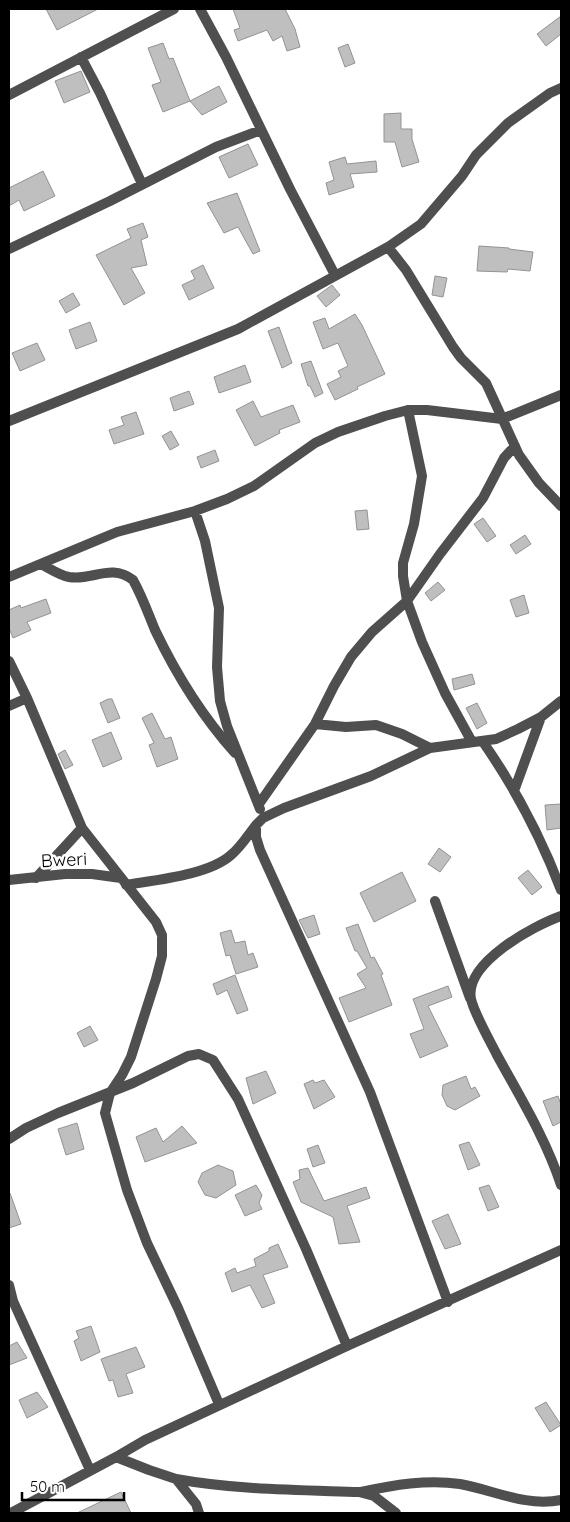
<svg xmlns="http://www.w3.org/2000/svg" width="570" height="1522" viewBox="0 0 570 1522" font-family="Quicksand,sans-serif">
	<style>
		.building { fill: #bfbfbf; stroke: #939393 }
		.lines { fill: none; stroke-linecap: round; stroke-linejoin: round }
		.street { stroke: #4f4f4f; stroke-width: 10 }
		.labels { text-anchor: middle; stroke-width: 5; stroke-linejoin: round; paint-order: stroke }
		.street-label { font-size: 18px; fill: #000; stroke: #fff }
	</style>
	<rect width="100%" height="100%" fill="#fff"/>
	<path class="building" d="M46 9H98L57 30Z
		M233 9H285L295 29 300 47 287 51 282 36 273 41 267 30 238 41 234 30 240 28Z
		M561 16V34L546 46 537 34Z
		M163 43 169 59 173 58 190 101 163 112 152 85 161 82 148 48Z
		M348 44 355 63 345 67 338 48Z
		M81 71 90 92 64 103 55 81Z
		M219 86 227 102 202 115 190 101Z
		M401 113V129H412V139L419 162 402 167 395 142H384V114Z
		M248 144 258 165 229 178 219 157Z
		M345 157 347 164 376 161 377 172 350 174 354 187 329 195 326 183 334 180 329 162Z
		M43 171 55 196 24 211 19 200 9 206V188Z
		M237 193 260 251 253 254 238 227 224 233 207 203Z
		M143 223 148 237 141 240 147 265 131 268 145 293 124 305 96 255 131 238 127 229Z
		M479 246 509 248V249L533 252 530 271 508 269 507 272 477 271Z
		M203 265 214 288 189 300 182 285 195 279 191 271Z
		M435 276 447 278 443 297 432 295Z
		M332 285 340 295 326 307 317 296Z
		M73 293 80 305 66 313 59 301Z
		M355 314 362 325 385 374 357 387 358 389 335 400 327 384 341 377 338 371 348 366 338 343 323 349 313 322 325 318 329 329Z
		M90 322 97 341 76 349 69 330Z
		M279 327 292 363 282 368 268 331Z
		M37 343 45 360 20 371 12 353Z
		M311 361 323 393 315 397 310 386H308L301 364Z
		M245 365 251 382 219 393 214 377Z
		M189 391 194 404 174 411 170 398Z
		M253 401 261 417 293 405 300 422 279 430 280 433 255 446 236 410Z
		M136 412 144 434 114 444 109 430 124 425 121 417Z
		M171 431 179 445 170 450 162 436Z
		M215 450 219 461 201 468 197 457Z
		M367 510 369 529 357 530 355 511Z
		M483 518 496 536 487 542 474 524Z
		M525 535 531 544 516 554 510 545Z
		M438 582 445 590 431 601 425 593Z
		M524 595 529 613 516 617 510 600Z
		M46 599 51 613 27 622 31 630 13 638 9 628V610L20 605 21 608Z
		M472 674 475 684 454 690 452 679Z
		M108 699H112L120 718 108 723 100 703Z
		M477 703 487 723 477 729 466 708Z
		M152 713 165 739 171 737 178 759 157 767 149 745 154 743 142 718Z
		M111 732 122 759 103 767 92 740Z
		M65 750 73 765 65 769 58 754Z
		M561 804V828L547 830 545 805Z
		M439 848 451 857 440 872 428 864Z
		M528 870 542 887 532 895 518 878Z
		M402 872 416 901 374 922 360 893Z
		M314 915 320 934 308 938 299 920Z
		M358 924 371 958 374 957 383 974 381 975 392 1005 349 1022 339 998 366 988 357 974 367 968 357 951H355L346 928Z
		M231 930 235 943 245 941 248 955 253 953 258 967 236 974 230 955 226 956 220 933Z
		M235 975 248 1010 237 1014 227 990 217 995 213 984Z
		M448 986 452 997 428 1006 448 1046 420 1058 410 1034 424 1029 413 999Z
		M90 1026 98 1040 84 1047 77 1033Z
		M266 1071 276 1093 253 1104 246 1078Z
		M466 1076 471 1089 475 1087 480 1096 455 1110 447 1106 442 1095 443 1085Z
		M313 1080 315 1083 324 1080 335 1097 314 1109 304 1084Z
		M558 1096 561 1105V1122L553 1126 543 1101Z
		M77 1123 84 1149 66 1155 58 1129Z
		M182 1126 197 1143 145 1162 136 1137 156 1128 163 1142Z
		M469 1142 480 1165 468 1170 459 1145Z
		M318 1145 325 1163 313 1167 307 1149Z
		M218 1165 233 1171 236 1185 216 1198 205 1195 198 1182 202 1173Z
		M308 1168 324 1201 366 1187 370 1198 347 1206 360 1242 339 1244 333 1217 301 1202 293 1182 300 1179 299 1170Z
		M256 1185 262 1195 259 1203 262 1209 245 1216 235 1195Z
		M489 1185 499 1207 488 1211 479 1188Z
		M9 1193H10L21 1224 9 1228Z
		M448 1214 461 1244 445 1249 432 1221Z
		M278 1244 288 1267 263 1275 275 1303 262 1308 250 1285 232 1292 225 1273 235 1268 237 1273 256 1266 254 1259 269 1251V1248Z
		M91 1326 100 1352 81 1361 74 1341 79 1338 76 1331Z
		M17 1342 27 1358 9 1365V1346Z
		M136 1347 145 1367 126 1374 133 1393 118 1397 113 1380 109 1381 101 1359Z
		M37 1392 48 1407 27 1418 19 1400Z
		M546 1402 561 1425 550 1432 535 1408Z
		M121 1492 131 1513H77Z"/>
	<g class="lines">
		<path class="street" d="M200 9 226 57 290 189 335 275
			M81 57 100 93 142 184
			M9 95 174 9
			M388 247 406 270 453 347 461 358 486 383 519 455 539 483 561 506
			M9 249 110 201 216 147 261 130
			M408 410 422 476 414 524 403 563V576L407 601 422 642 445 693 472 742
			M9 421 238 329 388 247 421 224 462 176 476 155 508 123 550 93 561 88
			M195 511 205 541 219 608 217 667 220 701 227 726 260 809
			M41 564C49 568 59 575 69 577 92 581 111 563 133 580 142 596 148 613 155 630 176 674 202 716 235 753
			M9 577 117 532 195 511 227 499 254 486 315 443 338 432 385 416 408 410H427L502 419 561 395
			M9 661 27 698 82 828 156 922 162 935V956L156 979 131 1057 122 1075 110 1093 105 1113 127 1190 147 1243 178 1308 219 1404
			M9 706 27 698
			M315 724 346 727 376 725 402 734 430 748
			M483 742C515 788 541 837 561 890
			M514 791 541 717
			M259 804 315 724 334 686 351 657 372 632 407 601 440 554 483 498 504 458 515 446
			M36 878 82 828
			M9 880 65 874H92L121 878
			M126 885C155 880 209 875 231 855 241 847 248 835 256 825
			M435 901 470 998
			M561 916C533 926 464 963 471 999 474 1013 490 1041 497 1055 520 1097 546 1139 561 1185
			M9 1139 26 1128 58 1113 133 1083 188 1056 199 1054 213 1060 238 1099 306 1249 347 1346
			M9 1285 13 1301 90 1470
			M448 1302 370 1092 260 850 256 837V825L263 818 284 808 371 776 430 748 496 739 518 729 541 717 561 701
			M116 1457 149 1470 176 1479 196 1504 199 1513
			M176 1479C237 1490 298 1490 359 1492L374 1496 396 1513
			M361 1492C393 1485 427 1479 460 1484 494 1490 525 1507 561 1500
			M11 1513 116 1457 145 1440 347 1346 561 1250"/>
	</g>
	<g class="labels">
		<g class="street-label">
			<text transform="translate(64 860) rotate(-3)" y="6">Bweri</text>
		</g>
	</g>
	<rect width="570" height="1522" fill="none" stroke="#000000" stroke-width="20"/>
	<path d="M22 1492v8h102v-8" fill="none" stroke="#000000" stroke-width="2.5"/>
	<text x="30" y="1492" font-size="15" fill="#000000" stroke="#ffffff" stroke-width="4" paint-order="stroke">50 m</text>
</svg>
